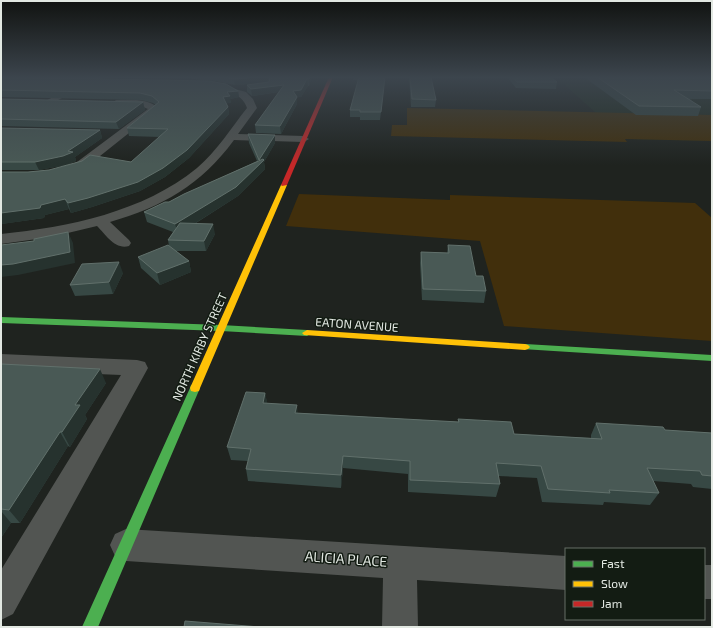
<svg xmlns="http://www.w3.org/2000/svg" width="713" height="628" viewBox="0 0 713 628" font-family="'Exo 2',sans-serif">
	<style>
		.built { fill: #212d21 }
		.green { fill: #412f0c }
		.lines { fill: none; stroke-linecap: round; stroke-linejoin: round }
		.street { fill: #525552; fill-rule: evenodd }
		.fast { fill: #4caf50; fill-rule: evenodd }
		.slow { fill: #ffc107; fill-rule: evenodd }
		.jam { fill: #c62828; fill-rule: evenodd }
		.wall { fill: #374844 }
		.shaded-wall { fill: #26322e }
		.building { fill: #495955; stroke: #61706b }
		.labels { text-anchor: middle; stroke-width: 3; stroke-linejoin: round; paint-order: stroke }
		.street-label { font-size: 12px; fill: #e2e8e2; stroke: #131c13 }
		.near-street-label { font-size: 14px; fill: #e2e8e2; stroke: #131c13 }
	</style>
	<rect width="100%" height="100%" fill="#1f231f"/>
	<path class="built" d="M556 77H712V141L625 139Z"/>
	<path class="green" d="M407 108 712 115V141L625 139 627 142 391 136 392 125H407Z
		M299 194 450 200V195L695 203 712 218V341L504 326 480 241 286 226Z"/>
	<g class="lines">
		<path class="street" d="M95 77H104L50 104H44L43 102Z
			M209 83H212L246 92 253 99 257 108 238 134 304 136 309 139 304 142 234 140C201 185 162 207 110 222L129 240 131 243 129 246C115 250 106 235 97 226L51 237 1 244V234C69 227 143 212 197 168 217 151 231 128 247 108 242 92 224 91 209 87Z
			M116 100C130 100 149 98 159 109L85 168 74 173H66L64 170 66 167 77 162 148 109 141 106 113 105 112 103Z
			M1 354 137 360 145 362 148 368 13 614 1 620V570L121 375 1 370Z
			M126 529 566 556V590L417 580 418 627H382L383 578 126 561 115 556 110 545 115 534Z
			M704 565H712V599H704Z"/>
		<path class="fast" d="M1 317 221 325 307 330 312 333 307 336 221 331 1 323Z
			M525 344 712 355V361L522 349 520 347 522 345Z
			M195 384 199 385 200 388 98 627H82L190 388 191 385Z"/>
		<path class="slow" d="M284 183 287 185 200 388 199 391 195 392 191 391 190 388 281 185Z
			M307 330 525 344 528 345 530 347 528 349 525 350 304 335 302 333Z"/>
		<path class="jam" d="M329 77H333L287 185 282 186 281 185Z"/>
	</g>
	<path class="wall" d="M1 77 238 91 239 97 230 99 231 103H226L228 107 229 114 189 158 165 177 140 191 92 207 71 213 69 209 45 215 44 218 1 224V172H28L131 162 160 137 129 136 127 128 156 105 153 103 141 100 1 97Z
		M80 77H312L309 86H308L301 97H297V104L281 134 256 133 255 125 279 92 252 96 247 92V85L269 82 235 85 215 81 183 78Z
		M353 77H385L380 120H360V117H350V110L358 80H353Z
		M409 77H431L436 100 435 107H411Z
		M507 77H551L557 82 556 89 516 88Z
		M584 77H712V99H689L692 100 691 101 701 107 698 116 636 115Z
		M1 99 143 102 145 110 119 129 1 126Z
		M1 128 100 130 102 138 75 157 76 161 66 165 39 170H1Z
		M248 134 275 143 264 162 265 169 238 196 196 223 215 234 206 251H176L189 261 191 272 160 285 141 268 138 257 169 246 168 240 173 232 147 222 144 212 169 202 257 161 249 143Z
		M448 245 476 276 486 291 484 303 422 300 420 263 421 252 447 253Z
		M123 273 113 294 75 296 70 285Z
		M1 364 106 383 85 415 87 419 70 447 68 446 20 523H11L1 538Z
		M265 393 267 403 298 413 458 422V419L514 434 591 438V435L596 423 665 430 712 433V489L693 487 691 484 653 481 659 493 650 505 604 502 603 505 542 502 537 478 498 476 500 484 496 497 408 492V474L343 468 341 488 248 481 246 469 248 461 231 460 227 447Z"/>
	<path class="shaded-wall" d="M257 77H268L269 82 235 85 234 79Z
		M310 77H312L309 86V79Z
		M307 79 308 86 301 97 293 98V91Z
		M284 85 285 91 252 96 251 89Z
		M238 91 239 97 230 99 231 103 224 104 223 97 227 92Z
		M297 97V104L281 134 280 126Z
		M143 102 145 110 119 129 116 122Z
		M228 107 229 114 189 158 165 177 140 191 92 207 71 213 68 203Z
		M100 130 102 138 75 157 76 161 66 165 39 170 35 162 68 151Z
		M275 135V143L264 162 265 169 238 196 178 234 175 224 259 160Z
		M65 199 69 209 45 215 44 218 2 224 1 222V213Z
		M213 224 215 234 206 251 204 241Z
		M68 232 73 243 75 263 18 275 1 277V265Z
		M189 261 191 272 160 285 157 273Z
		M119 262 123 273 113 294 109 282Z
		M100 369 106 383 85 415 87 419 70 447 62 432 75 405Z
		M265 393 268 406 263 403Z
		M297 405 298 417 295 413Z
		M60 432 68 446 20 523 9 510Z
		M343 456V468L341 488V475Z
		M1 511 11 523 1 538Z"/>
	<path class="building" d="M1 77 209 81 226 84 238 91 227 92 230 96 223 97 228 107 187 150 163 168 138 182 88 198 68 203 65 199 41 205 40 208 1 213V172H28L49 170 82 161 90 155 131 162 168 129 127 128 159 102 152 96 140 93 1 90Z
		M224 77H257L234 79Z
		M270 77H310L309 79H307L301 90 293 91 297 97 280 126 255 125 284 85 251 89 247 85 269 82Z
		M359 77H385L381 112H360V110H350Z
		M410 77H431L436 100 412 99Z
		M513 77H551L557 82H517Z
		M597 77H712V91L674 90 701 107 639 106Z
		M1 99 143 102 116 122 1 119Z
		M1 128 100 130 68 151 73 152 63 156 35 162H1Z
		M248 134 275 135 259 160Z
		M263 159 264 160 236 187 175 224 144 212 165 202H169L184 194Z
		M180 223 213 224 204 241 168 240Z
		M68 232 70 252 13 264 1 265V245L34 241V239Z
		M168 245 189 261 157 273 138 257Z
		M448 245 470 246 476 276H483L486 291 423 289 421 252 449 253Z
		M119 262 109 282 70 285 82 264Z
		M1 364 100 369 75 405H80L62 432H60L9 510 1 509Z
		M246 392 265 393 263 403 297 405 295 413 459 422 458 419 511 422 514 434 602 439 596 423 663 427 665 430 712 433V476L702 475 700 471 647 468 659 493 609 490 610 493 548 489 541 466 496 463 500 484 410 480V461L343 456 341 475 246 469 251 449 227 447Z
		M185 621 260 627H184Z"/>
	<linearGradient id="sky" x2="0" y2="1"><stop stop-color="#111311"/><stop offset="0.47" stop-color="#3c454d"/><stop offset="1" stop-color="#3c454d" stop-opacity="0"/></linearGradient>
	<rect width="713" height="165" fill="url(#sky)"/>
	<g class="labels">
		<g class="street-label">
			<text transform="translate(357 325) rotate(4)" y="4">EATON AVENUE</text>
			<text transform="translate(200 347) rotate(-66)" y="4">NORTH KIRBY STREET</text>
		</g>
		<g class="near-street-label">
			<text transform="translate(346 559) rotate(4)" y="5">ALICIA PLACE</text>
		</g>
	</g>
	<rect width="713" height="628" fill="none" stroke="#e2e8e2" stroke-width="4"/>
	<rect x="565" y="548" width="140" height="72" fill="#131c13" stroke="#666e66"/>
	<rect x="573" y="561" width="20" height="6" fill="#4caf50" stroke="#666e66"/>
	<text x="601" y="568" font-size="12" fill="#e2e8e2">Fast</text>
	<rect x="573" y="581" width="20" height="6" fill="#ffc107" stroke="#666e66"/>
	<text x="601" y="588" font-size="12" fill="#e2e8e2">Slow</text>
	<rect x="573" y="601" width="20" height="6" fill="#c62828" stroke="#666e66"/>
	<text x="601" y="608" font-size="12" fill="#e2e8e2">Jam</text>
</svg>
